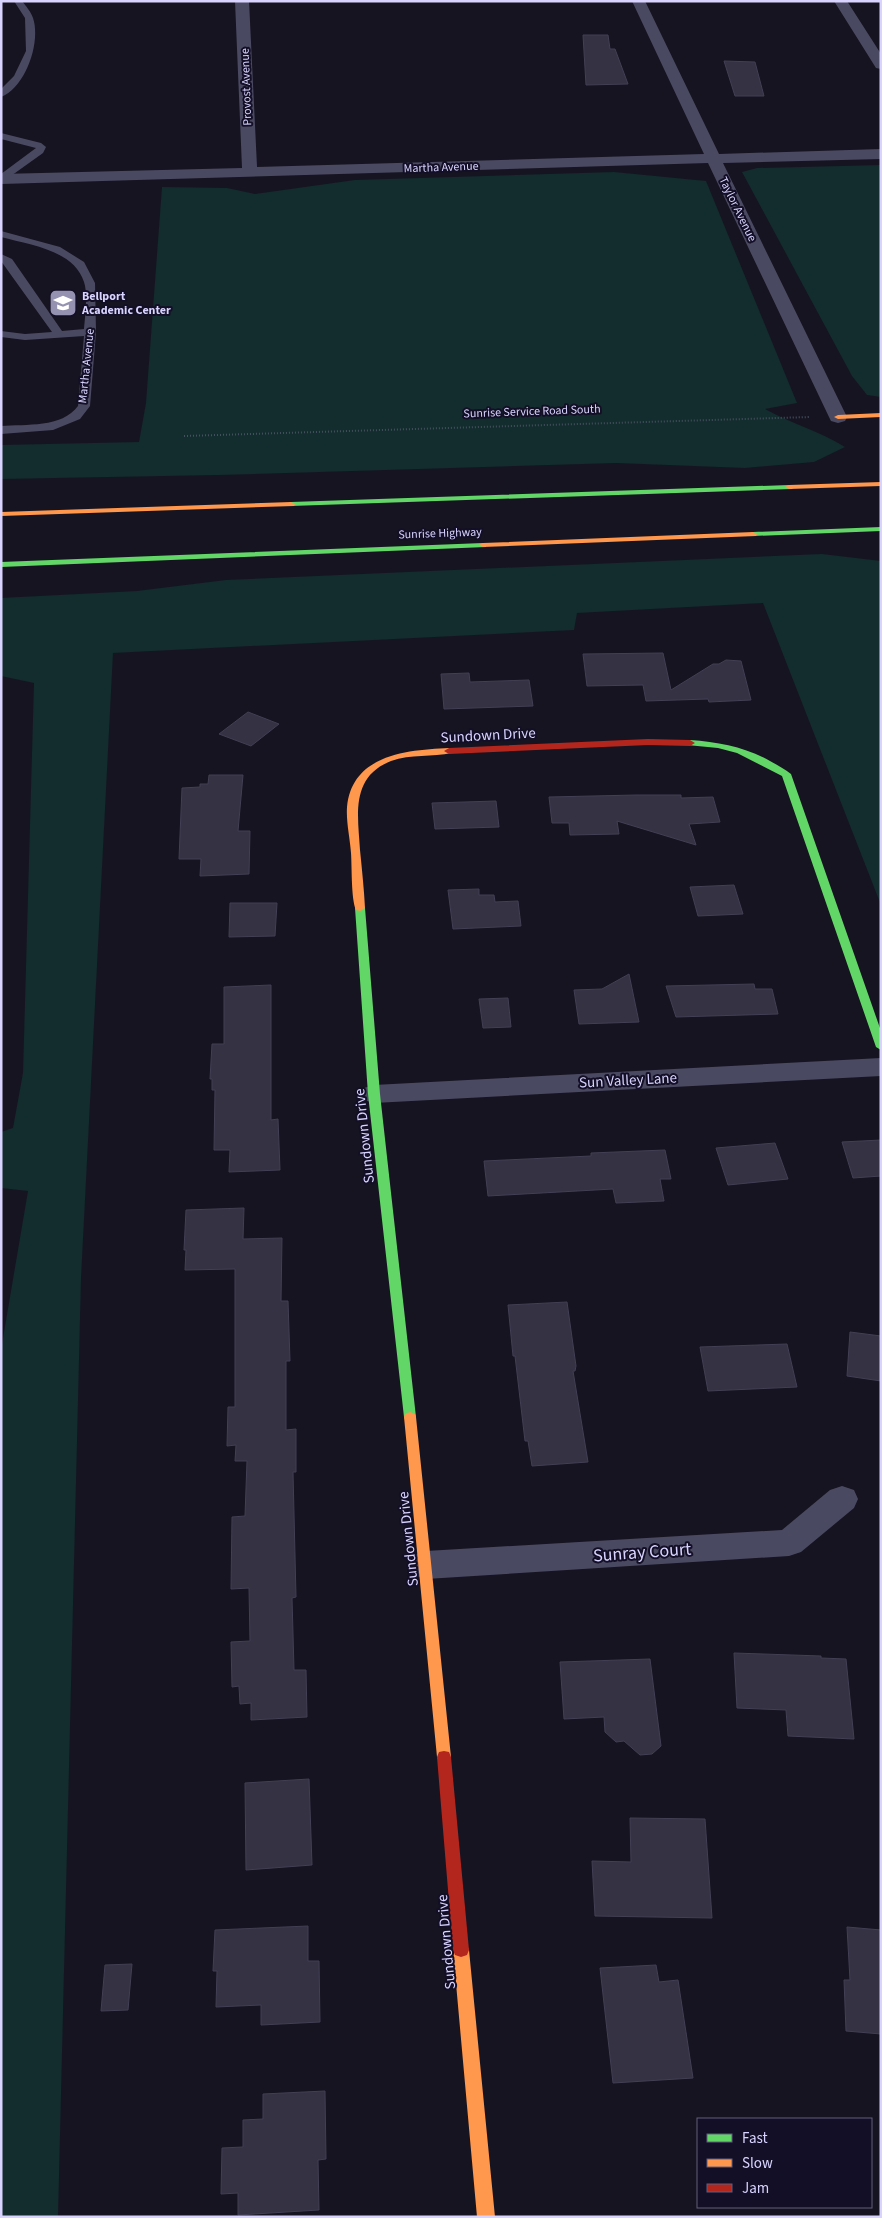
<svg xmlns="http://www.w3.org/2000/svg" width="882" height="2218" viewBox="0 0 882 2218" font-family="'Source Sans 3',sans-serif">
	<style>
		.green { fill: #132c2d }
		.building { fill: #343243; stroke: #433f54 }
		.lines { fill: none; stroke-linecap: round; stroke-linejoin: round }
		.path { stroke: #44505f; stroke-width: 2; stroke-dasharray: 1 2; stroke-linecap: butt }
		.lane { fill: #4a4962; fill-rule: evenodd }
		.street { fill: #4a4962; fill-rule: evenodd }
		.fast { fill: #63d668; fill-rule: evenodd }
		.slow { fill: #ff974d; fill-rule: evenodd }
		.jam { fill: #b3261e; fill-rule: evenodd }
		.labels { text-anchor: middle; stroke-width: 4; stroke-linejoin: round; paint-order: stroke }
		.far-street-label { font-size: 12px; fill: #d9d4ff; stroke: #130f26 }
		.far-poi-label { font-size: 12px; font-weight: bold; fill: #d9d4ff; stroke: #130f26; text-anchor: start }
		.street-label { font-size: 15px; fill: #d9d4ff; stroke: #130f26 }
		.near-street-label { font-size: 18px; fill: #d9d4ff; stroke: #130f26 }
	</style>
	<rect width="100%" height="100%" fill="#161421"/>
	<path class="green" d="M881 165V397L867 395 852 376 742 172 757 168Z
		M614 172 706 181 797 403 765 409C792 424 820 431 845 447L814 462 745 468 616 463 219 475 1 479V445L139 442 146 403 162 187 227 188 255 194 355 180Z
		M822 554 881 561V905L763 603 577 613 574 630 113 653 81 1278 58 2217H1V1350L28 1191 1 1188V1132L13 1128 23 1073 34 683 1 676V598L137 591 226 580Z"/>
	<path class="building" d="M583 35H608L610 49H615L628 84 586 85Z
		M724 61 755 62 764 96H735Z
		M663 653 671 690 713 664H719L726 660 741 661 751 700 709 702 708 699 646 701 643 685 587 686 583 654Z
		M469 673 470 682 529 680 533 706 444 709 441 674Z
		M248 712 279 724 251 746 219 734Z
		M209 775H243L238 831H250L249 874 200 876 201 859H179L182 788 200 787V784H208Z
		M636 795H681V798L713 797 720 822 689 824 696 845 617 821 619 834 570 835 569 823H552L549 797Z
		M496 801 499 827 435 829 432 803Z
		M734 885 743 914 698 916 690 887Z
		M479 889V895H494L495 902 518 901 521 926 453 929 448 890Z
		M230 903H277L275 936 229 937Z
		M629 974 639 1022 579 1024 574 990 602 989Z
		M754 984 755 989H772L778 1014 676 1017 666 986Z
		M271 985V1120L278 1119 280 1170 229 1172 230 1150H214L215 1090H212V1079H210L212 1044H224V987Z
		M508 998 511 1027 483 1028 479 999Z
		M881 1140V1176L853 1178 842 1142Z
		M775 1143 788 1179 728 1185 716 1148Z
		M665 1150 671 1179H660L664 1201 616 1203 613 1189 488 1196 484 1161 591 1156V1153Z
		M244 1208 243 1239 282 1238 281 1301H288L290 1361H286V1430L296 1429V1472H293L296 1597 292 1598 294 1670H306L307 1717 251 1720V1703L240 1704 239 1686 232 1687 231 1642 250 1641 249 1588 231 1589 232 1517 245 1516 247 1461H235L236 1445 227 1446 228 1407H235V1269L185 1270 186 1250H184L186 1210Z
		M567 1302 576 1366 575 1371H573L588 1462 532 1466 528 1441H525L515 1356H513L508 1305Z
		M850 1332 881 1336V1381L847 1376Z
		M787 1344 797 1387 708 1391 700 1347Z
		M734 1653 821 1656V1658L846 1659 854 1739 788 1736 786 1710 737 1708Z
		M650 1659 661 1746 652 1754 640 1755 624 1741 616 1742 605 1732 604 1717 564 1719 560 1662Z
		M309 1779 312 1865 246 1870 245 1783Z
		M630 1818 705 1819 712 1918 595 1916 592 1861 631 1862Z
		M308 1926V1961H319L320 2022 261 2025V2005L216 2007 217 1971H213L215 1930Z
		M847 1927 881 1930V2034L846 2031 844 1980H850Z
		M132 1964 128 2010 101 2011 105 1965Z
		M656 1965 659 1982 678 1980 693 2078 613 2083 600 1968Z
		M325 2091 326 2159 318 2160 319 2210 238 2215V2193L221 2194 222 2148 243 2147V2120L263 2119V2094Z"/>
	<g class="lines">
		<path class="path" d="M184 436 810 417"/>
		<path class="lane" d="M14 1H22C26 6 31 12 33 18 41 42 26 87 1 97V89L14 76 26 51 25 18Z
			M1 133 41 143 46 147 43 153 1 183V174L36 148 1 139Z
			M1 231 60 247 84 262 95 283 96 332 90 406 80 419 53 430 1 434V426C26 424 62 428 78 406L84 336 25 340 1 337V331L25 334 52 332 1 261V254L12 259 62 331 84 329C85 317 88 293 84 282 74 250 30 245 1 237Z"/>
		<path class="street" d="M235 1H249L257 167 704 154 632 1H645L719 154 881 149V159L723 163 847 417 845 421 838 423 831 421 829 417 708 163 1 184V174L242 168Z
			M834 1H847L881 54V69L876 68Z
			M881 1058V1076L374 1103 364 1100 360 1094 364 1088 374 1085Z
			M842 1486 854 1490 858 1499 854 1508 801 1552 789 1556 426 1579 414 1575 409 1565 414 1555 426 1551 782 1530 830 1490Z"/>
		<path class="fast" d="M789 485 793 487 792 489 291 506 287 504 291 502Z
			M881 527V531L753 536 749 534 753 532Z
			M483 543H486V547L1 567V562Z
			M690 740C719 742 745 747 770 761 777 765 785 769 791 774L881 1031V1050L876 1047 782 776 737 753 718 748 687 745 685 743Z
			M360 905 365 908 380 1094 416 1417 415 1420 410 1422 405 1420 404 1417 368 1094 355 908Z"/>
		<path class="slow" d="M881 413V417L838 419 834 417 838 415Z
			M881 482V486L789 489 785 487 789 485Z
			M291 502 295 504 294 506 1 516V512Z
			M753 532 757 534 756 536 483 547 479 545 483 543Z
			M449 748 452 749V753C432 757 411 754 391 761 350 777 358 816 360 850 362 870 364 889 365 908L360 911 356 910C351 899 352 867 351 853 350 838 346 822 347 807 352 754 408 750 449 748Z
			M410 1412 415 1414 416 1417 451 1757 449 1762 444 1763 439 1762 437 1757 404 1417 405 1414Z
			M461 1943 467 1945 469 1950 495 2217H477L453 1950 455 1945Z"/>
		<path class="jam" d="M648 739 690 740 695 743 690 746 648 745 449 754 444 751 449 748Z
			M444 1751 449 1752 451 1757 469 1950 467 1955 461 1957 455 1955 453 1950 437 1757 439 1752Z"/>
	</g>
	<defs>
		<symbol id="school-square" viewBox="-11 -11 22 22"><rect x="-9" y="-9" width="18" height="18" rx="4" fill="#9591b1" stroke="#130f26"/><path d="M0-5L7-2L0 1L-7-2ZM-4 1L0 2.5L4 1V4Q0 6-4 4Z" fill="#fff"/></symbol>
	</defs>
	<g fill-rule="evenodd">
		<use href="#school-square" x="47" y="287" width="32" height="32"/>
	</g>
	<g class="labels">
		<g class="far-street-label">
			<text transform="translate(246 87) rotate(-92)" y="4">Provost Avenue</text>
			<text transform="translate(441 167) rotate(-2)" y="4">Martha Avenue</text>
			<text transform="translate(738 209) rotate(64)" y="4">Taylor Avenue</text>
			<text transform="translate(86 366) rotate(-84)" y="4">Martha Avenue</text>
			<text transform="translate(532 411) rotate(-2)" y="4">Sunrise Service Road South</text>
			<text transform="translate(440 533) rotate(-2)" y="4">Sunrise Highway</text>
		</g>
		<g class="far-poi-label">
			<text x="82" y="300">Bellport<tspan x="82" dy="14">Academic Center</tspan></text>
		</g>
		<g class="street-label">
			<text transform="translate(488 735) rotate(-3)" y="5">Sundown Drive</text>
			<text transform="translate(628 1080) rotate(-3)" y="5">Sun Valley Lane</text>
			<text transform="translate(364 1136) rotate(-96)" y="5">Sundown Drive</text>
			<text transform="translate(408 1539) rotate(-96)" y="5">Sundown Drive</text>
			<text transform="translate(446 1942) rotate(-95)" y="5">Sundown Drive</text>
		</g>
		<g class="near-street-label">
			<text transform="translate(642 1552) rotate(-4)" y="6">Sunray Court</text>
		</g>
	</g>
	<rect width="882" height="2218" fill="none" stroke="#d9d4ff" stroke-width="5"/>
	<rect x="697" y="2118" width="175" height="90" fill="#130f26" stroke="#625e7d"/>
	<rect x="707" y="2134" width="25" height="8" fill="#63d668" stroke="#625e7d"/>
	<text x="742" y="2143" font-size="15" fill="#d9d4ff">Fast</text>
	<rect x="707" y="2159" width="25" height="8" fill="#ff974d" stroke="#625e7d"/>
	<text x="742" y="2168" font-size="15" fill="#d9d4ff">Slow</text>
	<rect x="707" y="2184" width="25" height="8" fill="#b3261e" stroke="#625e7d"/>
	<text x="742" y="2193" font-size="15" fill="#d9d4ff">Jam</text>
</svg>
